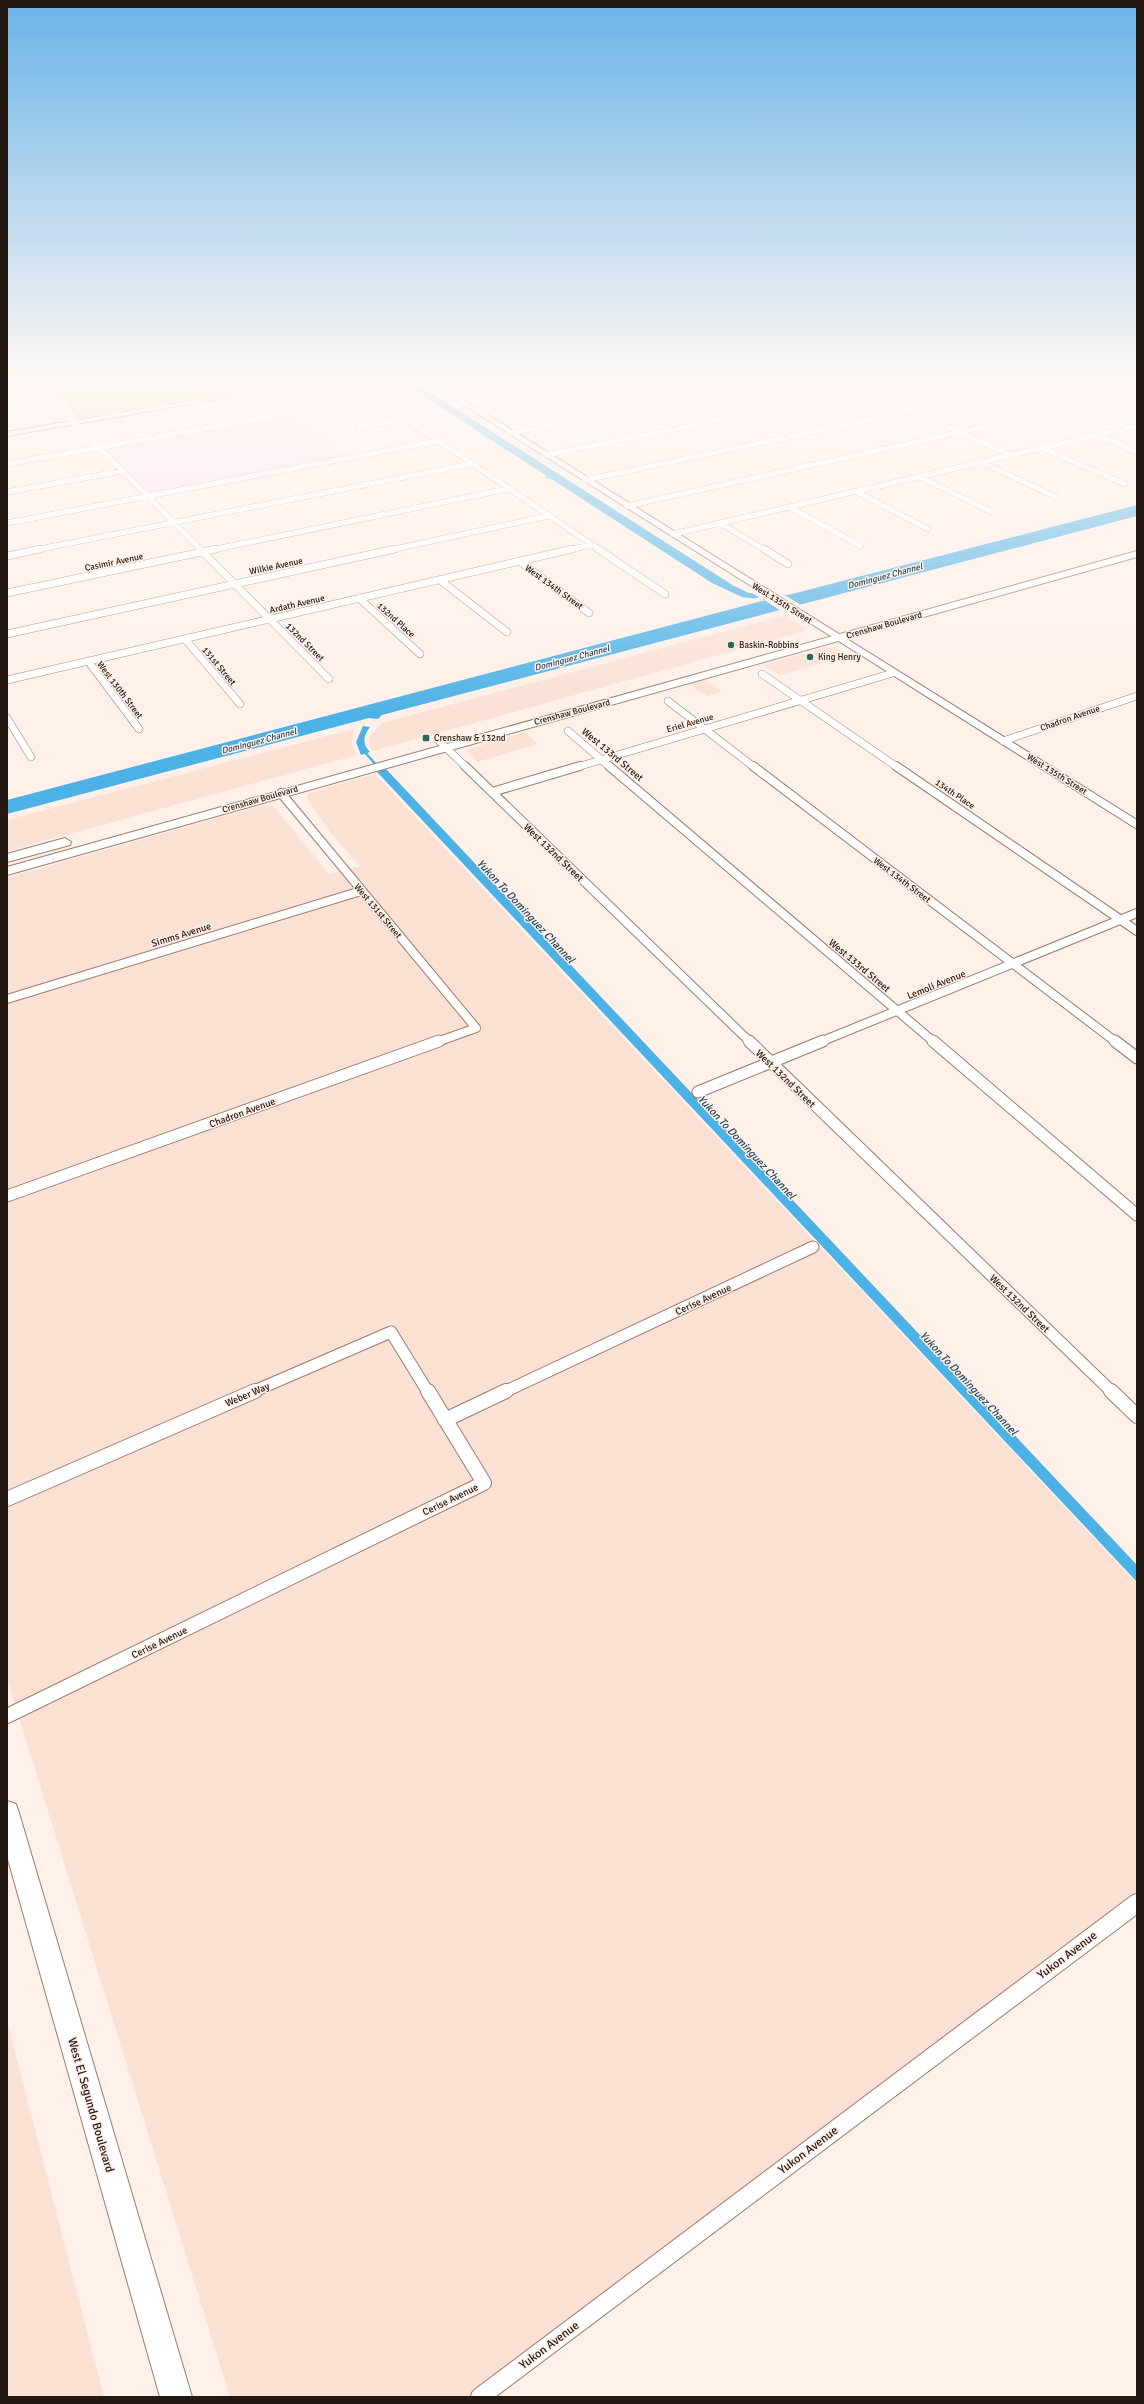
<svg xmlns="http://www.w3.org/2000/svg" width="1144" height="2404" viewBox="0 0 1144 2404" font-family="Signika,sans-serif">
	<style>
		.built { fill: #fbe0d4 }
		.education { fill: #f9e2ee }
		.green { fill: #c8cf99 }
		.water { fill: #4cb1e5 }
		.pier { fill: #fff0e9 }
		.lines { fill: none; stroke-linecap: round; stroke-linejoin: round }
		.stream-far1 { stroke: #4cb1e5; stroke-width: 2.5 }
		.stream { stroke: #4cb1e5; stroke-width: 3 }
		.street-far5-casing { stroke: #9c7b6c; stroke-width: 6 }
		.street-far4-casing { stroke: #9c7b6c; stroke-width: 8 }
		.street-far3-casing { stroke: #9c7b6c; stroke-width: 10 }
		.street-far2-casing { stroke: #9c7b6c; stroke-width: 13 }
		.street-far1-casing { stroke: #9c7b6c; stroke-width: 16 }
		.street-casing { stroke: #9c7b6c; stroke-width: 20 }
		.secondary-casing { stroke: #9c7b6c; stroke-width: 2 }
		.primary-casing { stroke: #9c7b6c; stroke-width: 2 }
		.street-far5 { stroke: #fff; stroke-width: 5.5 }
		.street-far4 { stroke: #fff; stroke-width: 7 }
		.street-far3 { stroke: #fff; stroke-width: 8 }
		.street-far2 { stroke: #fff; stroke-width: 11 }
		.street-far1 { stroke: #fff; stroke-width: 14 }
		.street { stroke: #fff; stroke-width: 18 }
		.secondary { fill: #fff; fill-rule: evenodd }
		.primary { fill: #fff; fill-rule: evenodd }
		.poi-dot { fill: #256a5d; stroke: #fff0e9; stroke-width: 1.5 }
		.labels { text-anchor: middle; stroke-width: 3; stroke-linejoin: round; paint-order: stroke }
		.far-street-label { font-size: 9px; fill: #251913; stroke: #fff0e9 }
		.far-water-label { font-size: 9px; font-style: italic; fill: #1f495f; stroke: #fff0e9 }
		.far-poi-label { font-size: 9px; fill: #251913; stroke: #fff0e9; text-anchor: start }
		.street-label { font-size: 10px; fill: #251913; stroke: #fff0e9 }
		.water-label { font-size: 11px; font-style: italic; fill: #1f495f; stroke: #fff0e9 }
		.near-street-label { font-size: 12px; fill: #251913; stroke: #fff0e9 }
	</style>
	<rect width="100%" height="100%" fill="#fff0e9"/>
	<path class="built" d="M785 615 805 628V631L373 751 369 745 370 735 382 723Z
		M828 647 836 648 849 656 780 675 763 665Z
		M700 676 722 691 707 696 683 681Z
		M354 729 351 743 357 755 7 851V820Z
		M525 732 538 744 477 762 467 751 469 749Z
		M375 774 1137 1584V1903L480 2397H230L7 1679V878L263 805 273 806 329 874 360 866 330 832 306 797 309 793Z
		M7 2021 104 2397H7Z"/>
	<path class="education" d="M293 413 350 457 148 496 99 448Z"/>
	<path class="green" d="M41 380H304L78 418Z"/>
	<path class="water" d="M398 380H411L734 586 749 593 788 595 1137 505V516L382 715 378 719 369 718 7 814V800L766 600 742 597 712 583 553 480 544 477 547 476Z
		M363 726 370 727C363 736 362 744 370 752L361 755 356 742Z
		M386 769 1137 1565V1582L377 772Z"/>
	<path class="pier" d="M752 593 783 594 801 605 781 611 763 599H754L759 597Z"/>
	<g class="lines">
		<path class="stream-far1" d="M363 750 378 767"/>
		<path class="stream" d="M378 766 385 774"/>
		<defs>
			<path id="street-far5" d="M32 380 201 550
				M348 380 600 550
				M841 380 1011 455
				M1131 380 1137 382
				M445 391 507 380
				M7 401 47 395
				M476 411 645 380
				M358 427 405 419
				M510 433 782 380
				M1097 435 1137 452
				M1042 448 1125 484
				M546 455 920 380
				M981 462 1056 497
				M7 464 375 398
				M920 477 992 512
				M585 480 1045 383
				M7 492 122 471
				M857 492 928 529
				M627 506 1096 402
				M790 507 860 546
				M7 523 437 441
				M720 523 765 550
				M673 534 1137 426
				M35 550 470 464
				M212 550 507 489
				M390 550 548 516
				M568 550 591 545"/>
			<path id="street-far4" d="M200 549 329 679
				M598 549 665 594
				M764 549 788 564
				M7 556 40 549
				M519 561 589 613
				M440 580 507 632
				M7 593 216 549
				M359 598 420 654
				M7 634 395 549
				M185 639 240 704
				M88 661 139 729
				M762 674 897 767
				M7 680 572 549
				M668 701 754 767
				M7 718 31 757
				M568 731 610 767
				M437 739 466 767
				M1003 741 1137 696
				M577 767 893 673"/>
			<path id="street-far3" d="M465 766 750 1042
				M609 766 934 1042
				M753 766 1116 1042
				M896 766 1137 931
				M492 792 580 766
				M281 793 476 1028 437 1042
				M7 999 361 891
				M820 1042 1137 913"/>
			<path id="street-far2" d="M749 1041 1112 1392
				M933 1041 1137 1215
				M1115 1041 1137 1058
				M698 1092 823 1041
				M7 1196 439 1041
				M252 1392 391 1332 428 1392
				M504 1392 813 1247"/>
			<path id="street-far1" d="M1111 1391 1137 1416
				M445 1420 506 1391
				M7 1499 255 1391
				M7 1716 484 1483 428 1391"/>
			<path id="street" d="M480 2397 1137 1903"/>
			<path id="secondary" d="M314 380H328L7 436V432Z
				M424 380H432L1137 820V829Z"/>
			<path id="primary" d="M1137 551V557L7 875V867Z
				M65 838 71 842 70 845 7 862V854Z
				M7 1801 16 1804 19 1813 192 2397H160L7 1856Z"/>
		</defs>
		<use href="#street-far5" class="street-far5-casing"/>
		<use href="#street-far4" class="street-far4-casing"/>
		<use href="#street-far3" class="street-far3-casing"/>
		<use href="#street-far2" class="street-far2-casing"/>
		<use href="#street-far1" class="street-far1-casing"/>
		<use href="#street" class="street-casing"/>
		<use href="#secondary" class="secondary-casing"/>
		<use href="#primary" class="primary-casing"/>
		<use href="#street-far5" class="street-far5"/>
		<use href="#street-far4" class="street-far4"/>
		<use href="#street-far3" class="street-far3"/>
		<use href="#street-far2" class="street-far2"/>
		<use href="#street-far1" class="street-far1"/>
		<use href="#street" class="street"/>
		<use href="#secondary" class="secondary"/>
		<use href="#primary" class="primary"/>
	</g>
	<linearGradient id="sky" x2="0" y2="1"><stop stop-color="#69b3e7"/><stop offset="0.53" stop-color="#fff8f5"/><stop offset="1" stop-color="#fff8f5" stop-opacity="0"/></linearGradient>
	<rect width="1144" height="716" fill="url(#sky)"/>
	<g class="poi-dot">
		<circle cx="731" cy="645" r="4"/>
		<circle cx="810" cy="657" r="4"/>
		<rect x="422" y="734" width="8" height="8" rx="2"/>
	</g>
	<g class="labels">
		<g class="far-street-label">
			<text transform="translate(114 562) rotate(-12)" y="3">Casimir Avenue</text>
			<text transform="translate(276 566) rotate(-12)" y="3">Wilkie Avenue</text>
			<text transform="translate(554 587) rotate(36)" y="3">West 134th Street</text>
			<text transform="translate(782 603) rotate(32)" y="3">West 135th Street</text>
			<text transform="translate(297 604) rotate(-13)" y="3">Ardath Avenue</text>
			<text transform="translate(396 620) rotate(42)" y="3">132nd Place</text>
			<text transform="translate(884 625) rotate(-16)" y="3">Crenshaw Boulevard</text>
			<text transform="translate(305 642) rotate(45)" y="3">132nd Street</text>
			<text transform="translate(219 666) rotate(50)" y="3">131st Street</text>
			<text transform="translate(120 690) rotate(53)" y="3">West 130th Street</text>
			<text transform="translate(572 712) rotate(-15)" y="3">Crenshaw Boulevard</text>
			<text transform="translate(1070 718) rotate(-19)" y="3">Chadron Avenue</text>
			<text transform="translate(690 723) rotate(-16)" y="3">Eriel Avenue</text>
			<text transform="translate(1057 774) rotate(32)" y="3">West 135th Street</text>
			<text transform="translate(955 794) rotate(34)" y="3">134th Place</text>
			<text transform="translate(260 799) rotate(-16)" y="3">Crenshaw Boulevard</text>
			<text transform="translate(902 880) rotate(37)" y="3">West 134th Street</text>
			<text transform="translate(378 911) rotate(50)" y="3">West 131st Street</text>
		</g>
		<g class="far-water-label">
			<text transform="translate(885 576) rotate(-15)" y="3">Dominguez Channel</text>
			<text transform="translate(572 658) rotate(-15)" y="3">Dominguez Channel</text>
			<text transform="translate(259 741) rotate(-15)" y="3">Dominguez Channel</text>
		</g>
		<g class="far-poi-label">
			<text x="739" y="648">Baskin-Robbins</text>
			<text x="818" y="660">King Henry</text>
			<text x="434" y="741">Crenshaw &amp; 132nd</text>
		</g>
		<g class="street-label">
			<text transform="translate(613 754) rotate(40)" y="4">West 133rd Street</text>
			<text transform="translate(554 852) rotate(44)" y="4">West 132nd Street</text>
			<text transform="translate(181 934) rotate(-17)" y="4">Simms Avenue</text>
			<text transform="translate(860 965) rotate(40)" y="4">West 133rd Street</text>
			<text transform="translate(936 984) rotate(-22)" y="4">Lemoli Avenue</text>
			<text transform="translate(786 1078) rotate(44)" y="4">West 132nd Street</text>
			<text transform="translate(242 1112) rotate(-20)" y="4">Chadron Avenue</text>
			<text transform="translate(703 1299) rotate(-25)" y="4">Cerise Avenue</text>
			<text transform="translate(1020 1303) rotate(44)" y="4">West 132nd Street</text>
			<text transform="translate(247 1394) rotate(-23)" y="4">Weber Way</text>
			<text transform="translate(450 1499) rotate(-26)" y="4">Cerise Avenue</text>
			<text transform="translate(159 1642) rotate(-26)" y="4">Cerise Avenue</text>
		</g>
		<g class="water-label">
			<text transform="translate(526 911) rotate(47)" y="4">Yukon To Dominguez Channel</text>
			<text transform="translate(747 1147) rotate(47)" y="4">Yukon To Dominguez Channel</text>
			<text transform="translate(969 1383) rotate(47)" y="4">Yukon To Dominguez Channel</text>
		</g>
		<g class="near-street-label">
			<text transform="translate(1067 1955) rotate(-37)" y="4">Yukon Avenue</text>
			<text transform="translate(91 2105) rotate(74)" y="4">West El Segundo Boulevard</text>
			<text transform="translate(808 2150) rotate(-37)" y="4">Yukon Avenue</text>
			<text transform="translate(549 2345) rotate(-37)" y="4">Yukon Avenue</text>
		</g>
	</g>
	<rect width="1144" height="2404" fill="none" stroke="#251913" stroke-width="16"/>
</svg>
